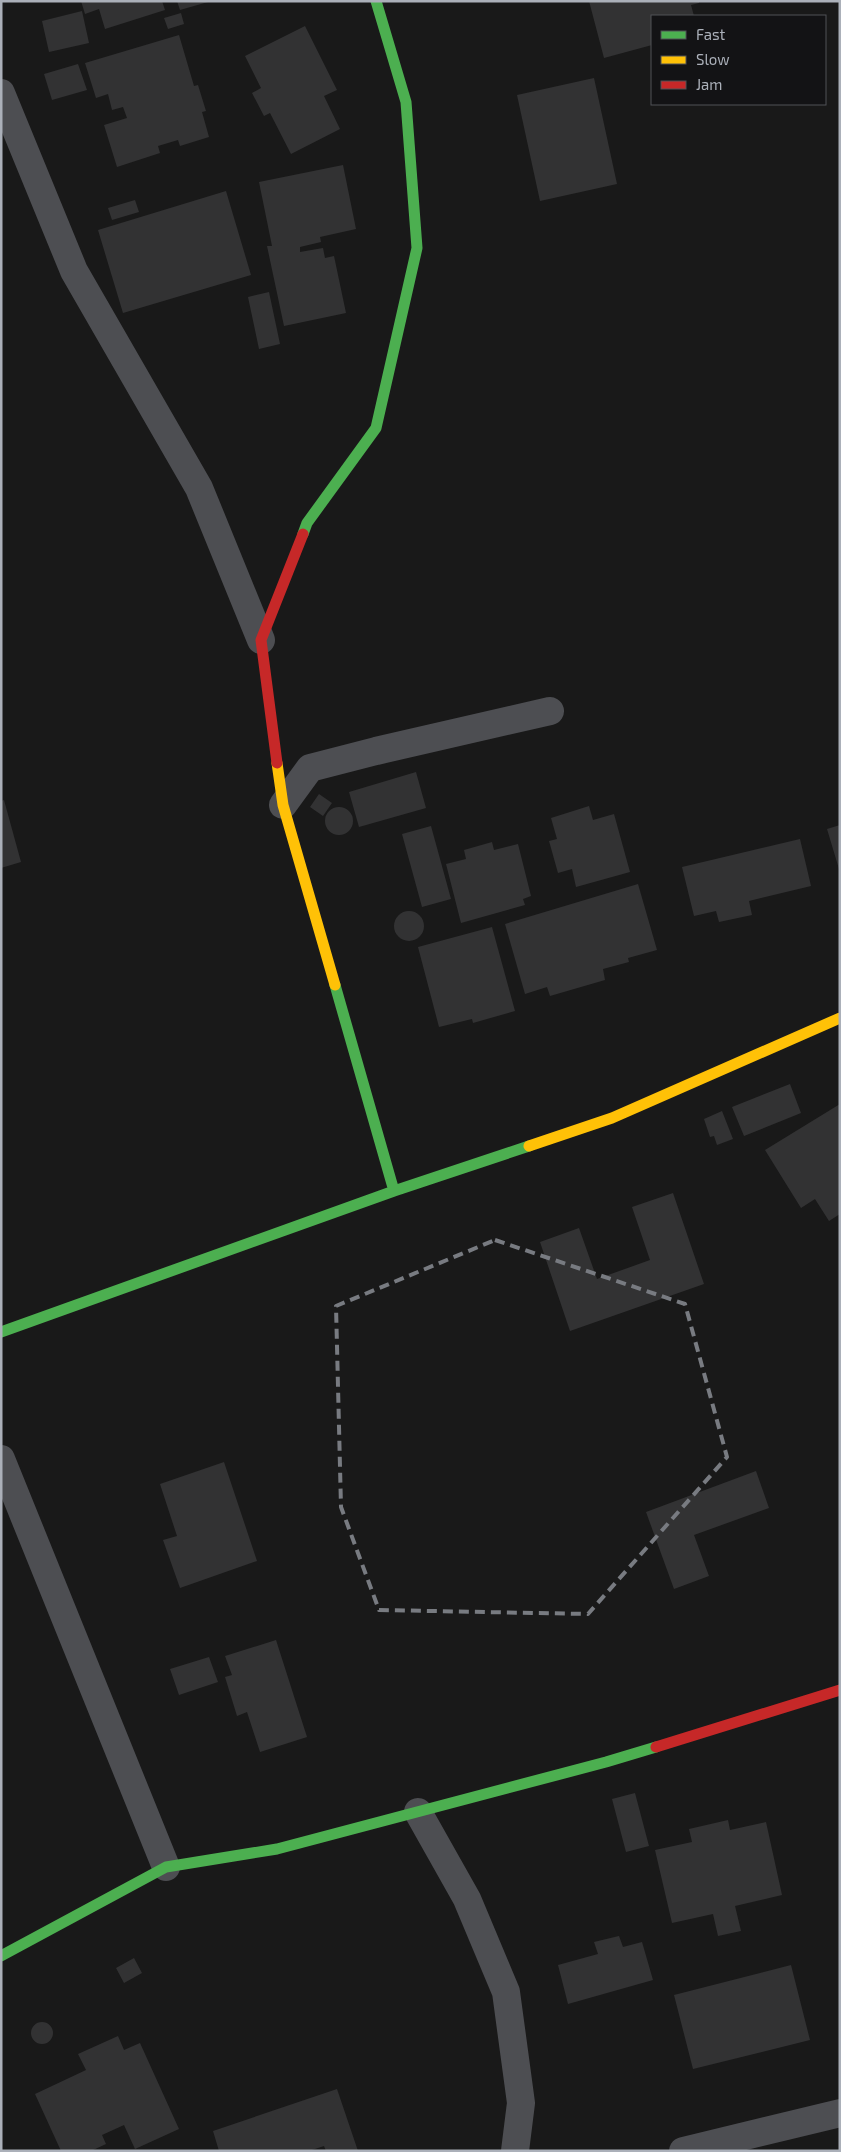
<svg xmlns="http://www.w3.org/2000/svg" width="841" height="2152" viewBox="0 0 841 2152" font-family="'Exo 2',sans-serif">
	<style>
		.building { fill: #323233 }
		.lines { fill: none; stroke-linecap: round; stroke-linejoin: round }
		.street { stroke: #4d4e52; stroke-width: 28 }
		.fast { stroke: #4caf50; stroke-width: 11 }
		.slow { stroke: #ffc107; stroke-width: 11 }
		.jam { stroke: #c62828; stroke-width: 11 }
		.marked { fill: none; stroke: #787b81; stroke-width: 4; stroke-dasharray: 10 6; stroke-linejoin: round }
	</style>
	<rect width="100%" height="100%" fill="#191919"/>
	<path class="building" d="M81 1H162L165 10 105 29 99 9 85 14Z
		M177 1H208V2L180 10Z
		M589 1H699V3L691 5 694 16H652V45L604 58Z
		M82 11 89 43 49 52 42 21Z
		M181 13 184 24 168 29 164 18Z
		M305 26 337 90 324 96 340 129 291 154 270 113 264 116 252 93 261 88 245 56Z
		M179 35 194 86 198 85 206 111 202 112 209 137 180 146 178 140 158 146 160 153 117 167 104 125 127 118 123 107 112 110 108 94 96 98 85 63Z
		M78 64 87 90 52 100 44 74Z
		M594 78 617 184 540 201 517 95Z
		M343 165 356 229 320 237 321 242 300 247V252L323 248 325 258 334 256 346 313 284 326 267 246H272L259 182Z
		M226 191 251 275 123 313 98 230Z
		M135 200 139 212 112 220 108 208Z
		M269 292 280 344 259 349 248 297Z
		M416 772 426 808 359 827 349 792Z
		M319 794 332 803 323 816 310 807Z
		M4 800 21 862 1 868V801Z
		M589 806 593 820 614 814 630 872 576 887 572 869 558 873 549 841 557 839 551 818Z
		M325 821a14 14 0 1 1 28 0a14 14 0 1 1-28 0Z
		M840 825V869H839L827 829Z
		M431 826 451 899 422 907 402 834Z
		M800 839 811 886 749 901 752 915 719 922 716 911 694 916 682 867Z
		M492 842 494 850 518 844 531 896 523 899 525 905 461 923 446 864 466 859 464 850Z
		M638 884 657 950 628 958 629 962 603 969 605 980 550 996 547 987 525 994 505 924Z
		M394 926a15 15 0 1 1 30 0a15 15 0 1 1-30 0Z
		M492 927 515 1011 473 1023 472 1019 439 1027 418 947Z
		M790 1084 801 1113 744 1136 732 1107Z
		M840 1104V1214L829 1221 815 1199 801 1208 765 1150Z
		M722 1111 733 1139 717 1145 714 1136 710 1137 704 1119Z
		M673 1193 704 1284 570 1331 540 1242 579 1228 597 1279 650 1260 632 1207Z
		M224 1462 257 1561 180 1588 163 1540 177 1536 160 1484Z
		M756 1471 769 1508 694 1535 709 1576 674 1589 646 1512Z
		M276 1640 307 1737 260 1752 247 1712 237 1716 225 1677 232 1675 225 1656Z
		M209 1657 218 1682 179 1695 170 1669Z
		M635 1793 649 1846 626 1852 612 1799Z
		M728 1820 730 1830 766 1822 782 1895 735 1906 741 1931 718 1936 713 1914 672 1923 655 1850 692 1842 689 1829Z
		M619 1936 623 1947 642 1942 653 1980 568 2004 558 1965 598 1954 594 1942Z
		M134 1958 142 1973 124 1983 116 1968Z
		M791 1965 810 2040 693 2069 674 1995Z
		M31 2033a11 11 0 1 1 22 0a11 11 0 1 1-22 0Z
		M118 2036 124 2050 140 2043 179 2129 135 2149 124 2125 102 2135 106 2144 91 2151H61L35 2094 86 2070 78 2054Z
		M337 2089 358 2151H326L324 2146 309 2151H219L213 2131Z"/>
	<g class="lines">
		<path class="street" d="M1 93 74 271 199 488 261 640
			M283 805 310 768 376 751 550 711
			M1 1459 166 1867
			M418 1812 467 1899 506 1992 521 2103 515 2151
			M683 2151 840 2113"/>
		<path class="fast" d="M303 534 307 523 376 428 417 248 406 102 376 1
			M335 985 394 1191
			M1 1332 394 1191 529 1146
			M1 1956 166 1867 277 1849 606 1762 656 1747"/>
		<path class="slow" d="M277 763 283 805 335 985
			M529 1146 612 1118 840 1018"/>
		<path class="jam" d="M277 763 261 640 303 534
			M656 1747 840 1690"/>
	</g>
	<path class="marked" d="M495 1240 685 1304 727 1457 588 1614 379 1610 341 1507 336 1306Z"/>
	<rect width="841" height="2152" fill="none" stroke="#abb0b9" stroke-width="5"/>
	<rect x="651" y="15" width="175" height="90" fill="#131315" stroke="#505257"/>
	<rect x="661" y="31" width="25" height="8" fill="#4caf50" stroke="#505257"/>
	<text x="696" y="40" font-size="15" fill="#abb0b9">Fast</text>
	<rect x="661" y="56" width="25" height="8" fill="#ffc107" stroke="#505257"/>
	<text x="696" y="65" font-size="15" fill="#abb0b9">Slow</text>
	<rect x="661" y="81" width="25" height="8" fill="#c62828" stroke="#505257"/>
	<text x="696" y="90" font-size="15" fill="#abb0b9">Jam</text>
</svg>
